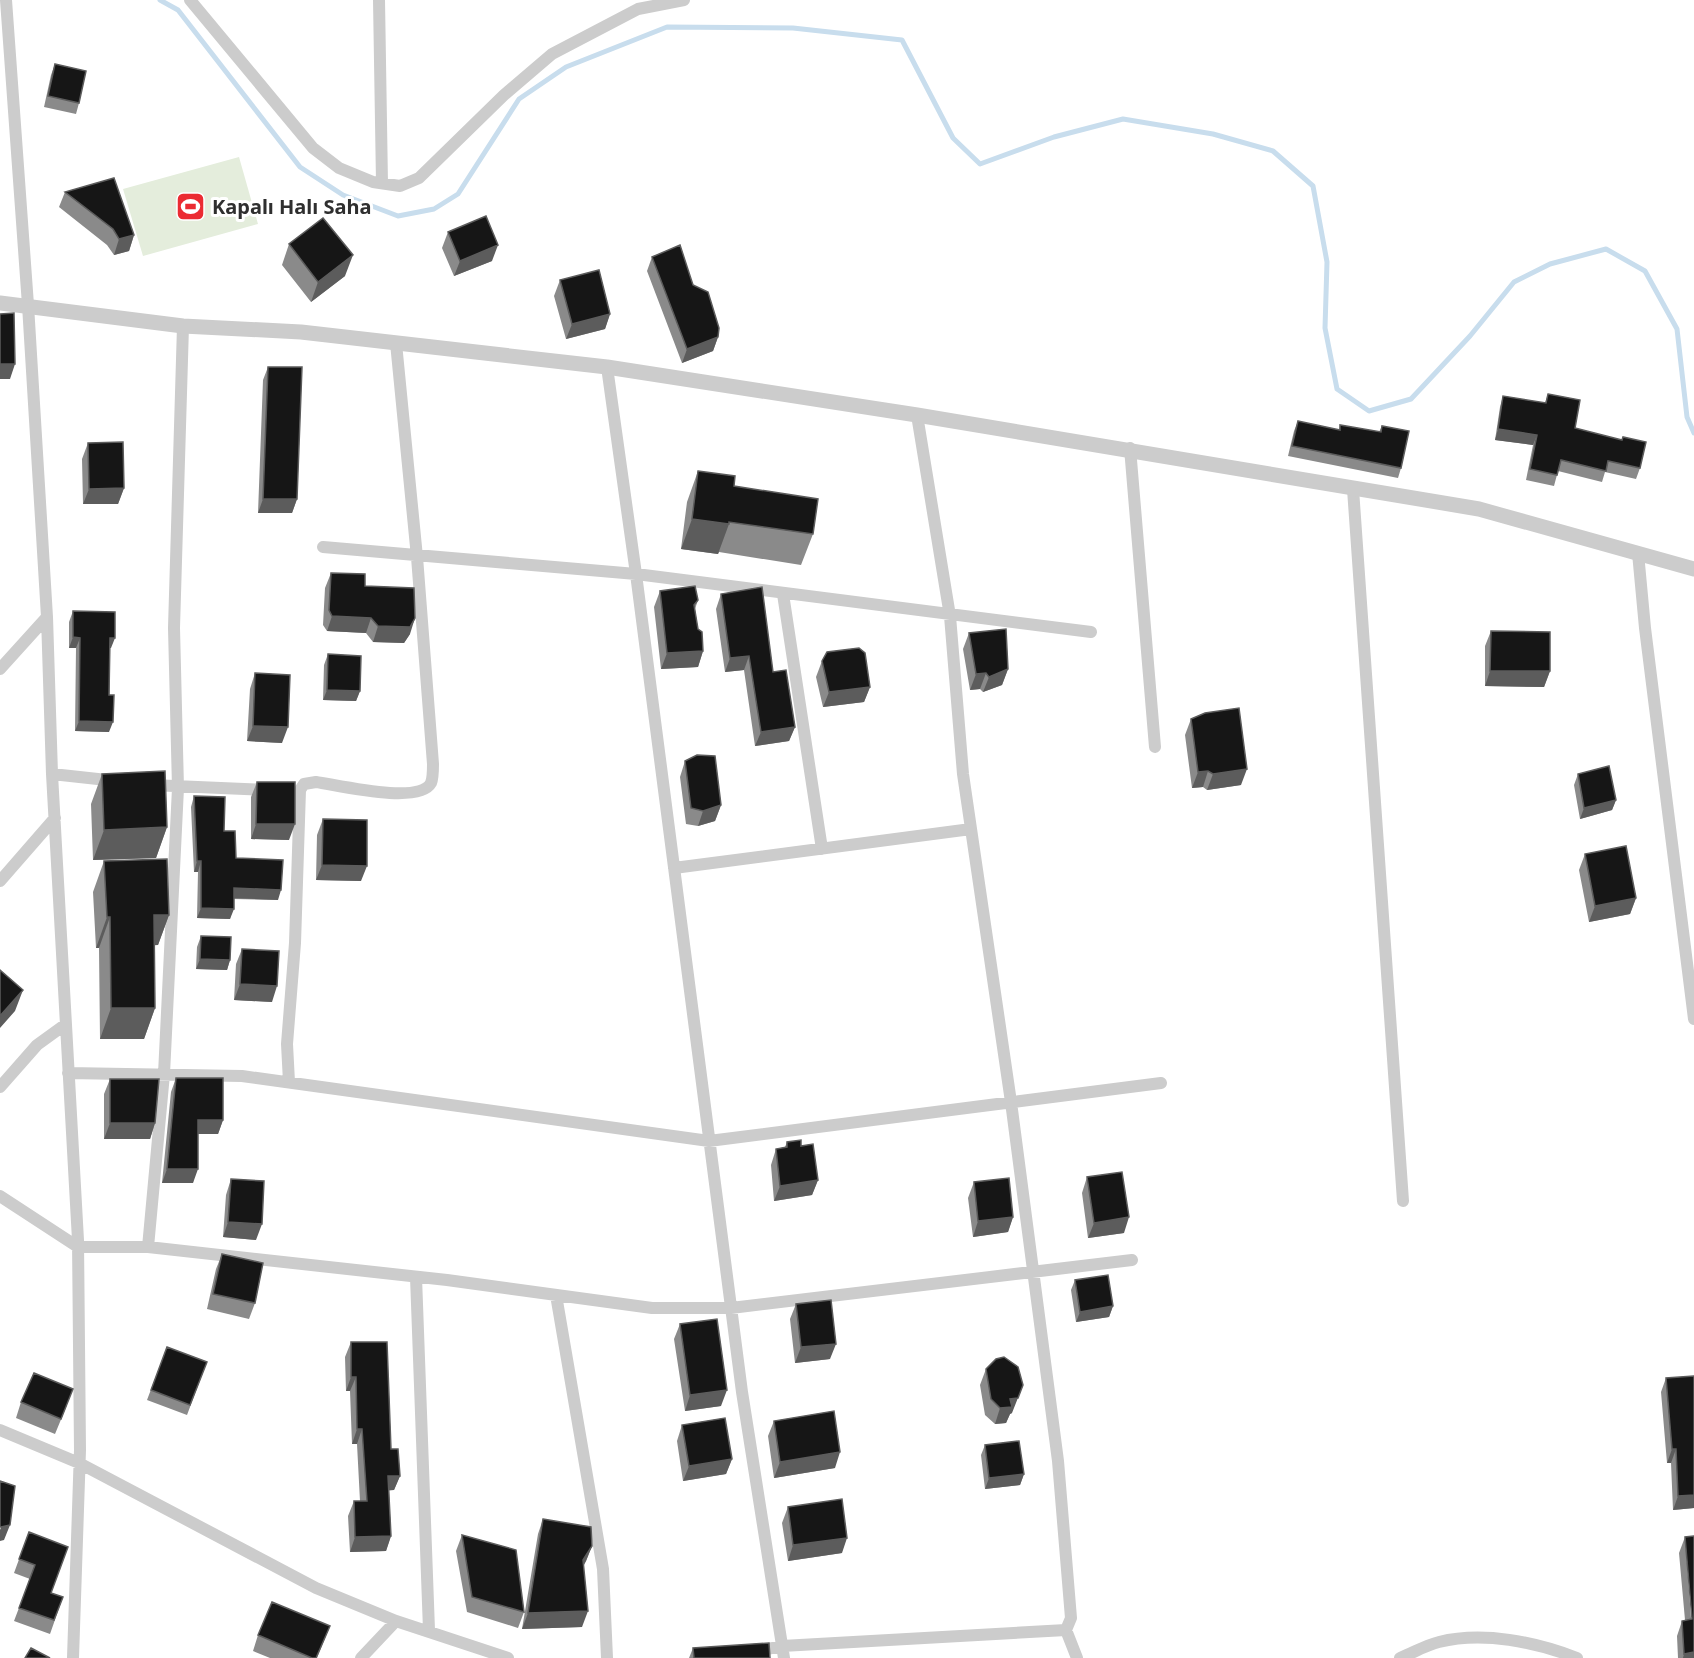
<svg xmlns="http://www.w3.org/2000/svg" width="1694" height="1658" viewBox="0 0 1694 1658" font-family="'Noto Sans',sans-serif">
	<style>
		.green { fill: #e4eddc }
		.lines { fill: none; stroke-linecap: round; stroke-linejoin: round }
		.stream { stroke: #c8dded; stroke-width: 5 }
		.minor { stroke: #ccc; stroke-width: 12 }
		.tertiary { stroke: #ccc; stroke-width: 15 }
		.wall { fill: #8a8a8a }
		.shaded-wall { fill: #5c5c5c }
		.building { fill: #161616; stroke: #5c5c5c; stroke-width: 1.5 }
		.labels { text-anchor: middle; stroke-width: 6; stroke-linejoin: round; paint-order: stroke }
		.poi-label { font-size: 20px; font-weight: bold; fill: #2f2f2f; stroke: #fff; text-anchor: start }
	</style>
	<rect width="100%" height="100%" fill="#fff"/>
	<path class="green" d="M239 157 258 224 143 256 123 189Z"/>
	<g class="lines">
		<path class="stream" d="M160 0 178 10 300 167 343 195 398 216 434 209 458 194 519 99 566 67 667 27 793 28 902 40 953 138 980 164 1054 137 1123 119 1213 134 1273 151 1313 186 1327 262 1325 328 1337 389 1369 411 1411 399 1470 336 1514 282 1550 264 1606 249 1645 271 1677 329 1687 417 1694 433"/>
		<path class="minor" d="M6 0 28 305 47 617 52 774 78 1240 80 1450 73 1658
			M190 0 313 148 339 168 373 182 400 186 419 178 504 95 552 54 638 9 684 0
			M379 0 382 183
			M607 367 636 574 742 1392 784 1658
			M917 415 950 616 963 774 1011 1102 1058 1461 1071 1618 1066 1630 1077 1658
			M1130 448 1155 747
			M1353 489 1403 1201
			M323 547 636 574 1091 632
			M1638 553 1645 628 1694 1019
			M783 594 822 849
			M0 669 47 617
			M52 774 116 781
			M151 785 269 790
			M674 868 971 829
			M0 881 55 818
			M68 1073 242 1076 709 1141 1161 1083
			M289 1082 287 1044 295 943 300 790 304 784 316 782C338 785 419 805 431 783 433 778 433 769 433 764L417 557 396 343
			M0 1087 37 1045 66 1024
			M0 1196 78 1247H148L447 1280 652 1308H731L1132 1260
			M148 1247 164 1074 178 788 174 628 183 326
			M416 1277 429 1630
			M556 1295 603 1569 607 1658
			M0 1430 79 1463 316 1588 396 1621 508 1658
			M361 1658 396 1621
			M725 1658 782 1646 1066 1630
			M1400 1658C1413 1653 1426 1645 1439 1642 1483 1631 1536 1642 1577 1658"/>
		<path class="tertiary" d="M0 303 183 326 301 332 607 367 917 415 1479 509 1694 569"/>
	</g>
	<path class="wall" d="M55 64 79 103 76 114 44 107 51 75Z
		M65 192 134 235 129 251 114 255 107 245 59 207Z
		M448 232 492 261 454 276 442 248Z
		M289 244 345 276 311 302 282 265Z
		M652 257 718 337 713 351 682 363 647 271Z
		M560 280 610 314 605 329 566 339 554 296Z
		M268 367 297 499 292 513H258L263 380Z
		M1548 394 1575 428 1640 468 1636 479 1605 472 1602 482 1558 471 1554 486 1526 480 1533 445 1495 440 1500 407 1503 396 1545 403Z
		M1298 421 1339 430 1340 425 1379 432 1382 426 1401 468 1398 478 1288 456 1294 431Z
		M88 443 124 488 118 504H83L82 459Z
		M698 471 734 486 813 534 801 565 719 552 718 554 681 549 687 502Z
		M331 573 365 586 410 634 404 643 373 642 366 633 327 631 323 625 325 588Z
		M660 591 698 600 695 609 698 629 703 651 698 667 661 669 654 607Z
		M721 594 773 672 795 727 789 741 755 746 744 670 725 672 716 609Z
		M73 611 111 648H110L109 732 75 731 76 648H69V622Z
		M1491 631 1550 671 1544 687 1485 686V646Z
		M969 633 1008 669 1002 685 983 692 980 689 970 690 963 649Z
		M328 654 360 691 356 701 323 700 324 665Z
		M822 661 870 687 864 702 823 707 816 677Z
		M255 673 282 743 247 741 250 689Z
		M1191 719 1241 785 1207 790 1203 787 1192 788 1185 735Z
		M685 761 721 805 715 821 698 826 686 824 680 777Z
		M102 774 167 827 156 858 93 860 91 804Z
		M1578 774 1616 800 1612 810 1580 819 1574 785Z
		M257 782 289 840 251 839V797Z
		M194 796 224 831 236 858 278 900 234 899 230 919 197 918 198 872H194L191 807Z
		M323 819 361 881 316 880 317 835Z
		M1585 854 1636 898 1630 914 1589 922 1579 870Z
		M104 861 169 915 158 945H154L155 1008 144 1039H100L99 948H96L93 892Z
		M201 936 230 960 227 970 196 969 197 947Z
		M242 949 272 1002 234 1000 236 964Z
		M176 1078 223 1120 218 1134H198L193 1183H162L171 1092Z
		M110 1079 155 1123 150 1139H104V1094Z
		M787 1142 801 1146 818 1180 812 1195 774 1201 771 1165 776 1149 785 1147Z
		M1087 1177 1124 1233 1088 1238 1082 1193Z
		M231 1179 256 1240 223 1237 226 1195Z
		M974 1182 1013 1217 1008 1232 973 1237 968 1198Z
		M222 1254 255 1303 249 1319 207 1309 216 1269Z
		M1075 1280 1113 1306 1109 1317 1076 1322 1071 1290Z
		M796 1304 830 1359 795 1363 790 1319Z
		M680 1324 721 1406 685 1411 674 1339Z
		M351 1342 400 1476 394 1490H389L391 1536 386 1551 350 1552 348 1516 354 1501H360L357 1444H352L350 1391H346L345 1357Z
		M167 1347 207 1362 187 1415 147 1400Z
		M986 1369 1012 1413 1010 1414 1006 1423 995 1424 985 1415 980 1385Z
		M1666 1378 1694 1508 1673 1510 1671 1463H1667L1661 1392Z
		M21 1402 67 1405 55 1434 16 1418Z
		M774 1421 835 1468 774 1478 768 1436Z
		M682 1425 732 1459 726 1474 683 1481 677 1441Z
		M985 1445 1024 1474 1020 1485 985 1489 981 1455Z
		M788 1507 842 1553 788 1561 782 1523Z
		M543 1519 592 1546 586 1561 584 1565 582 1627 522 1629 538 1534Z
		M29 1532 52 1593 63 1597 50 1634 14 1621 30 1579 14 1573Z
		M462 1535 524 1612 518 1628 467 1612 456 1551Z
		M1685 1537 1694 1658H1678L1677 1636 1682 1621 1685 1620 1679 1553Z
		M330 1626 317 1658H270L253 1651 258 1635Z
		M693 1648 770 1658H689Z"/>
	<path class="shaded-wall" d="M134 235 129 251 114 255 119 239Z
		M498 245 492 261 454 276 460 261Z
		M353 255 345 276 311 302 318 282Z
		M610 314 605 329 566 339 572 324Z
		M718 337 713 351 682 363 687 349Z
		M0 364H15L10 379H0Z
		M1498 429 1537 435 1533 445 1495 440Z
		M124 488 118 504H83L89 489Z
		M263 499H297L292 513H258Z
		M692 519 729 524 718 554 681 549Z
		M332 616 371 618 366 633 327 631Z
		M415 618 410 634 404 643 373 642 378 626Z
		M73 637 80 638 76 648H69Z
		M110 638H115L111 648H106Z
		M703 651 698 667 661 669 667 653Z
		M749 656 744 670 725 672 730 658Z
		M1008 669 1002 685 983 692 989 677Z
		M1490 671H1550L1544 687 1485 686Z
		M986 673 980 689 970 690 976 674Z
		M870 687 864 702 823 707 829 692Z
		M327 690 360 691 356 701 323 700Z
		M79 721 113 722 109 732 75 731Z
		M253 726 288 727 282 743 247 741Z
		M795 727 789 741 755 746 761 732Z
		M1247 769 1241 785 1207 790 1213 774Z
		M1208 771 1203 787 1192 788 1198 772Z
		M1616 800 1612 810 1580 819 1584 808Z
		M721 805 715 821 698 826 703 811Z
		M256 824H295L289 840 251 839Z
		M167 827 156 858 93 860 104 830Z
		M197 861H201L198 872H194Z
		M322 865 367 866 361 881 316 880Z
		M234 888 281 890 278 900 230 898Z
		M1636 898 1630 914 1589 922 1595 906Z
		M201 908 234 909 230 919 197 918Z
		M154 915H169L158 945 143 946Z
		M107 917H110L99 948H96Z
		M200 959 230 960 227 970 196 969Z
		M240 984 277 986 272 1002 234 1000Z
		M23 990 15 1011 0 1028V1016Z
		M111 1008H155L144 1039H100Z
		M198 1120H223L218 1134H192Z
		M110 1123H155L150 1139H104Z
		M167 1169H198L193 1183H162Z
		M818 1180 812 1195 774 1201 780 1186Z
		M1013 1217 1008 1232 973 1237 978 1221Z
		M1129 1217 1124 1233 1088 1238 1094 1223Z
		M228 1222 262 1224 256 1240 223 1237Z
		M1113 1306 1109 1317 1076 1322 1080 1312Z
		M836 1344 830 1359 795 1363 801 1347Z
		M351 1377H356L350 1391H346Z
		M1023 1385 1012 1413 1010 1414 1006 1423 995 1424 1000 1408Z
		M727 1390 721 1406 685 1411 690 1395Z
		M357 1429H362L357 1444H352Z
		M1672 1449H1676L1671 1463H1667Z
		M840 1452 835 1468 774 1478 780 1462Z
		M732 1459 726 1474 683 1481 689 1466Z
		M1024 1474 1020 1485 985 1489 989 1478Z
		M388 1476H400L394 1490 383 1491Z
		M1694 1495V1508L1673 1510 1678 1496Z
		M10 1525 4 1540 0 1541V1530L1 1527Z
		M391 1536 386 1551 350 1552 355 1537Z
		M847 1538 842 1553 788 1561 793 1545Z
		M592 1546 586 1561 578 1575 583 1560Z
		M588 1611 582 1627 522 1629 528 1613Z
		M1694 1652V1658H1683L1684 1654Z"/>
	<path class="building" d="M55 64 86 71 79 103 48 96Z
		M114 178 134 235 119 239 113 229 65 192Z
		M486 216 498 245 460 261 448 232Z
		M323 218 353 255 318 282 289 244Z
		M680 245 693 285 708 292 719 328 718 337 687 349 652 257Z
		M599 270 610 314 572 324 560 280Z
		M14 313 15 364H0V314Z
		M268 367H302L297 499H263Z
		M1548 394 1580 400 1575 428 1622 440 1623 437 1646 442 1640 468 1608 461 1606 471 1561 460 1557 475 1530 469 1537 435 1498 429 1503 396 1546 403Z
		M1298 421 1340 430V425L1381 432 1382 426 1409 431 1401 468 1292 446Z
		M123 442 124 488 89 489 88 443Z
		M698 471 735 476 734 486 818 499 813 534 729 522V524L692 519Z
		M331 573 365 574V586L414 588 415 618 410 627 378 626 371 618 332 616 329 610Z
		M695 586 698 600 694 605 698 629 702 632 703 651 667 653 660 591Z
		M762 587 773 672 786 670 795 727 761 732 749 656 730 658 721 594Z
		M73 611 115 612V638H110L109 695H114L113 722 79 721 80 638 73 637Z
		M1006 629 1008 669 989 677 986 673 976 674 969 633Z
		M1491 631 1550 632V671H1490Z
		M859 648 865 653 870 687 829 692 822 661 827 652Z
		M328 654 361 656 360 691 327 690Z
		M255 673 290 675 288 727 253 726Z
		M1239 708 1247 769 1213 774 1208 771 1198 772 1191 719 1205 713Z
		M697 755 715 756 721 805 703 811 691 808 685 761Z
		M1609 766 1616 800 1584 808 1578 774Z
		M165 771 167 827 104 830 102 774Z
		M257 782H295V824H256Z
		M194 796 225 797 224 831H235L236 858 283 860 281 890 234 888V909L201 908V861H197Z
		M323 819 367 820V866L322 865Z
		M1626 846 1636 898 1595 906 1585 854Z
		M167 859 169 915H154L155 1008H111L110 917H107L104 861Z
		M201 936 231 937 230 960 200 959Z
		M242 949 279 951 277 986 240 984Z
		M0 970 23 990 0 1016Z
		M176 1078H223V1120H198V1169H167Z
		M110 1079H159L155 1123H110Z
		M801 1140V1146L813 1144 818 1180 780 1186 776 1149 787 1147V1142Z
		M1122 1172 1129 1217 1094 1223 1087 1177Z
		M1009 1178 1013 1217 978 1221 974 1182Z
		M231 1179 264 1181 262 1224 228 1222Z
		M222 1254 263 1263 255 1303 213 1294Z
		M1108 1275 1113 1306 1080 1312 1075 1280Z
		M831 1300 836 1344 801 1347 796 1304Z
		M717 1319 727 1390 690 1395 680 1324Z
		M351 1342H387L391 1449H398L400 1476H388L391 1536 355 1537 354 1501H367L362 1429H357L356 1377H351Z
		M167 1347 207 1362 190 1405 151 1390Z
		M1004 1357 1018 1367 1023 1385 1018 1398 1010 1399 1012 1407 1000 1408 991 1399 986 1369 996 1359Z
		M34 1373 73 1389 61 1419 21 1402Z
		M1694 1376V1495L1678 1496 1676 1449H1672L1666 1378Z
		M834 1411 840 1452 780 1462 774 1421Z
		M725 1418 732 1459 689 1466 682 1425Z
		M1019 1441 1024 1474 989 1478 985 1445Z
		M0 1481 15 1486 10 1525 1 1527H0Z
		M842 1499 847 1538 793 1545 788 1507Z
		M543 1519 591 1527 592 1546 583 1560 588 1611 528 1613Z
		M29 1532 68 1547 51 1593 63 1597 54 1620 19 1608 35 1565 19 1559Z
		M462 1535 516 1550 524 1612 472 1597Z
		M1694 1536V1652L1684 1654 1682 1621 1692 1619 1685 1537Z
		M272 1602 330 1626 316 1658H312L258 1635Z
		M769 1643 770 1658H694L693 1648Z
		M31 1648 50 1658H25Z"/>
	<defs>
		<symbol id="stadium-square" viewBox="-11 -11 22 22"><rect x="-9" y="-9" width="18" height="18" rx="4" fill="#eb2b32" stroke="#fff"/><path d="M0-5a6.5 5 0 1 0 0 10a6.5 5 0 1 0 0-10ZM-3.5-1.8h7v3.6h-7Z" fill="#fff"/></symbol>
	</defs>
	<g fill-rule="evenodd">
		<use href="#stadium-square" x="174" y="190" width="33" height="33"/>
	</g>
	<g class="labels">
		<g class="poi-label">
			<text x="212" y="214">Kapalı Halı Saha</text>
		</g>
	</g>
</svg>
